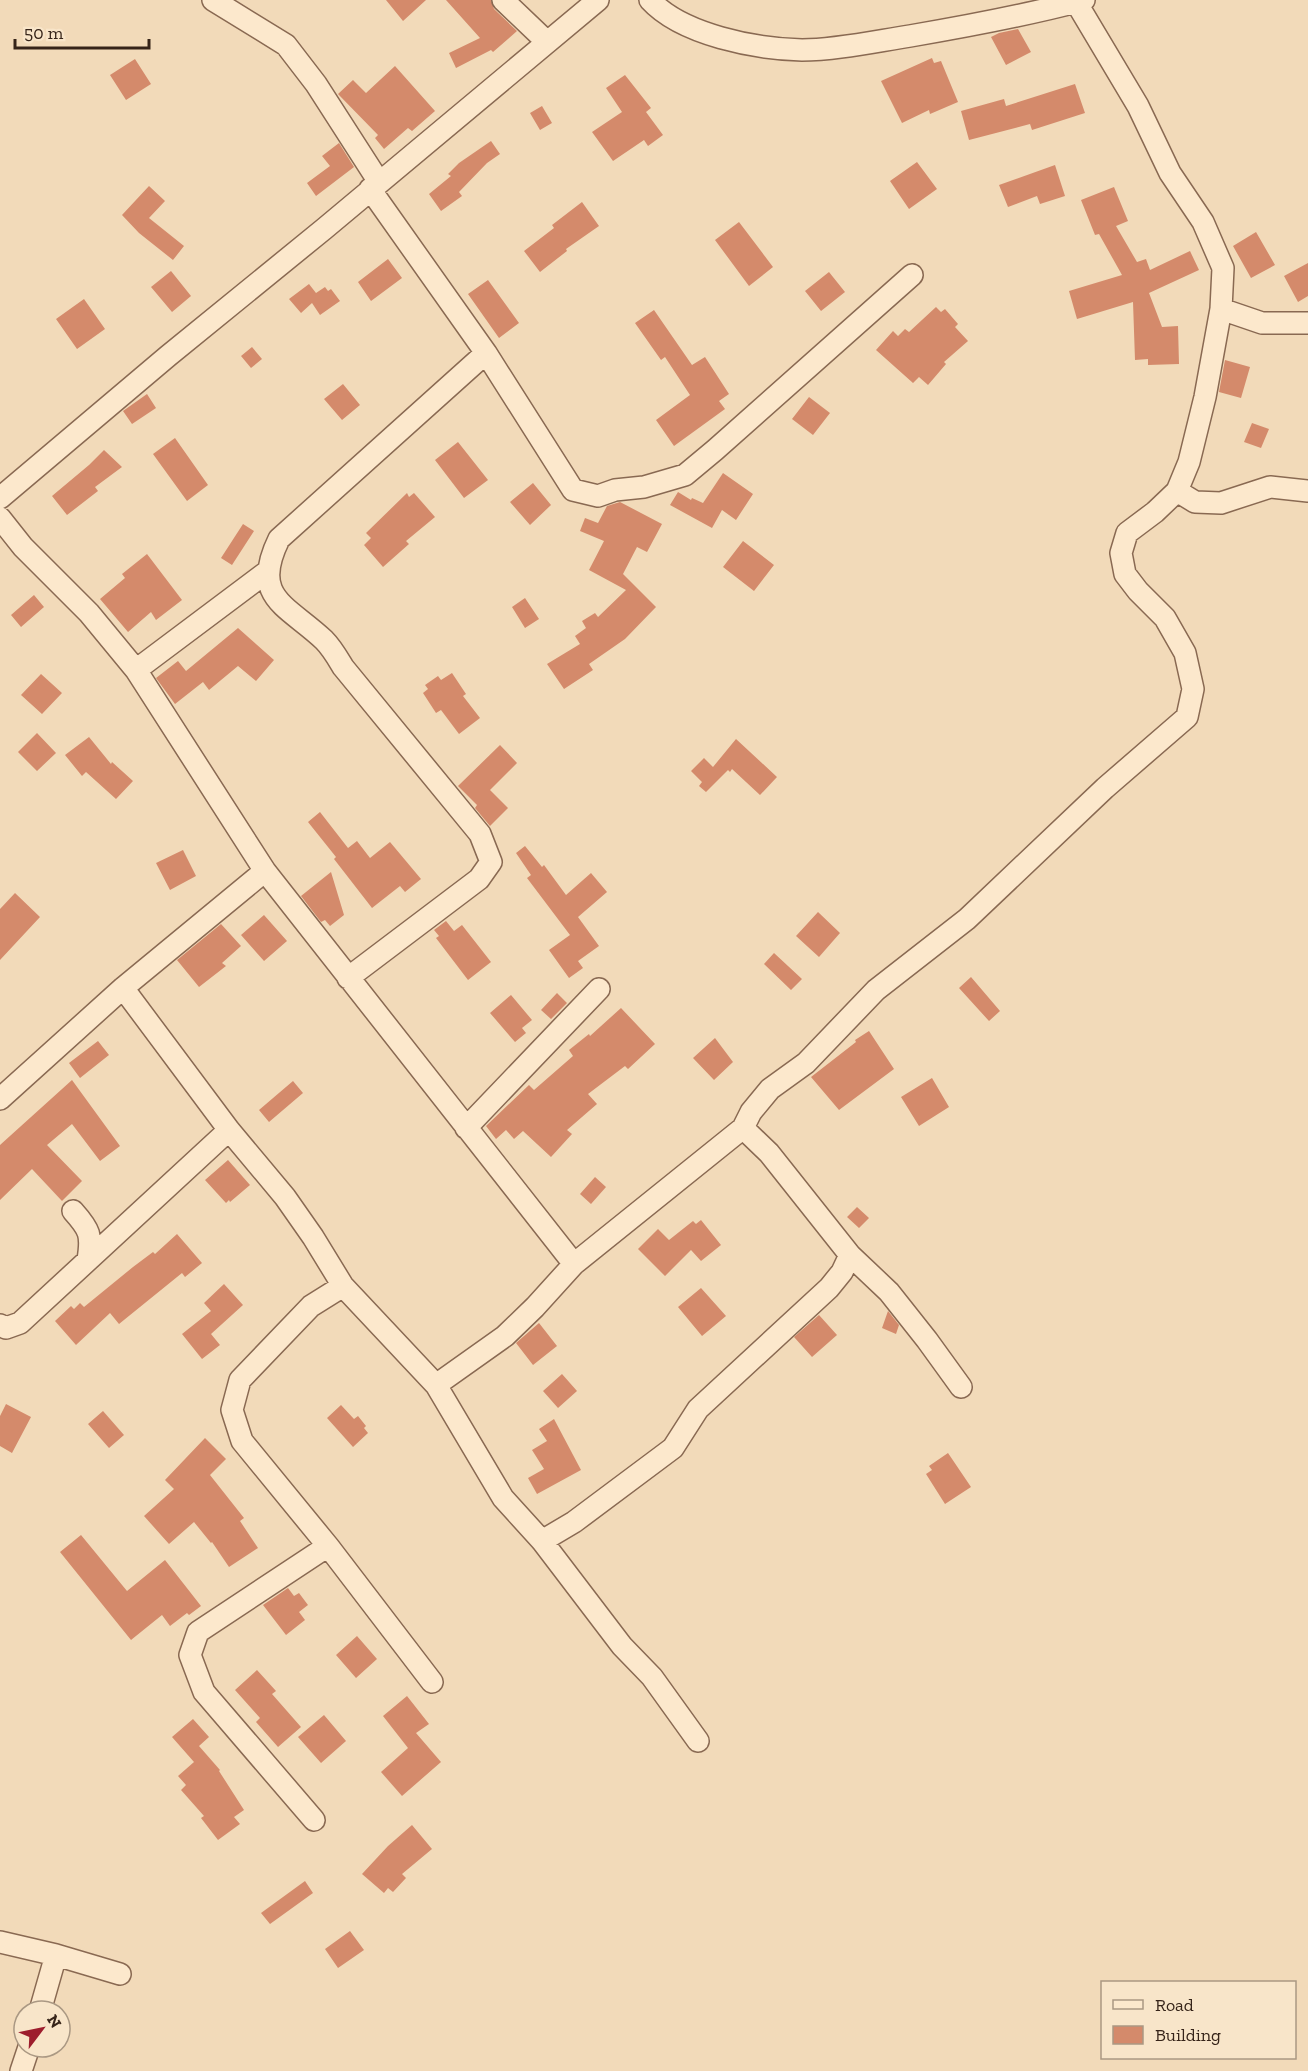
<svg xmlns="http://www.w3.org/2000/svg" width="1308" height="2071" viewBox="0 0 1308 2071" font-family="'Zilla Slab',serif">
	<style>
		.building { fill: #d48a6b }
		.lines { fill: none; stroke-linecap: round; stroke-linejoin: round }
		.minor-casing { stroke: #896952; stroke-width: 24 }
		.minor { stroke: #fce8cc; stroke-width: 21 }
	</style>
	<rect width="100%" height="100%" fill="#f2dab9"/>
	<path class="building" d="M386 0H426L403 21Z
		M446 0H491L494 9 517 31 493 52 491 50 456 68 449 53 480 38Z
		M1018 29 1031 52 1006 65 991 37 999 33Z
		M932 58 934 63 941 61 958 102 930 114 929 110 902 123 881 81Z
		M135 59 151 84 126 100 110 75Z
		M395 66 435 111 412 131 408 128 384 149 375 138 378 135 338 94 353 80 366 93Z
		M625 75 651 108 646 112 663 135 648 146 644 140 613 161 592 132 622 112 606 88Z
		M1075 84 1085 113 1032 130 1030 124 969 140 961 111 1004 99 1006 106Z
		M542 106 552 123 540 130 530 113Z
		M491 141 500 154 487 163 459 192 462 196 441 211 429 194 451 176 448 174 459 163Z
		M339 143 354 167 316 196 307 183 330 166 322 156Z
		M917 162 937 189 909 209 890 181Z
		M1055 165 1065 196 1040 204 1037 196 1008 207 999 185Z
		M149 186 165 201 149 218 184 246 173 260 139 233 122 215Z
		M1114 187 1128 221 1116 226 1137 262 1146 259 1150 270 1190 251 1199 270 1149 293 1162 327 1178 326 1179 364 1148 365V359L1135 360 1133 302 1077 319 1069 291 1122 275 1099 234 1095 235 1081 200Z
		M582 202 599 226 566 249 567 251 540 272 524 251 554 228 552 225Z
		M739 222 773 267 749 286 715 240Z
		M1256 232 1275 265 1251 278 1233 246Z
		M388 259 402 278 371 301 358 282Z
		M1308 263V296L1298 302 1284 276Z
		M171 271 191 296 172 312 151 287Z
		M829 272 845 292 821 311 805 291Z
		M488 280 519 323 499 338 468 294Z
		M309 284 316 293 325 287 328 291 331 289 340 301 320 315 312 303 301 313 289 299Z
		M84 299 105 329 77 349 56 319Z
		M936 307 941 312 945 309 958 324 955 327 968 341 944 362 946 364 928 385 919 377 913 383 876 350 893 331 898 336 905 329 909 332Z
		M654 310 692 365 705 357 729 394 719 401 725 409 674 446 656 420 690 395 665 357 661 360 635 323Z
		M252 347 262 359 251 368 241 356Z
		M1225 360 1250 367 1241 398 1219 392Z
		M343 384 360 405 342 420 324 399Z
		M147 394 156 408 132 424 123 411Z
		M809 397 830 413 813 435 792 419Z
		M1252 423 1269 429 1261 448 1244 442Z
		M175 438 208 485 187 501 153 454Z
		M458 442 488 480 464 498 435 460Z
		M104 450 122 467 95 487 98 491 67 515 52 496 89 465Z
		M723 473 753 494 736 520 722 510 712 528 670 505 678 492 691 500 692 498 703 503Z
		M533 483 551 505 530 525 510 502Z
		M407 493 409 497 414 493 435 517 406 541 409 544 383 567 364 545 371 538 366 533Z
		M620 502 662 524 647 552 637 547 623 574 656 607 625 639 589 664 593 670 564 689 547 664 580 644 575 636 586 628 582 621 595 613 598 617 626 590 589 570 604 541 580 531 585 518 598 523 607 506Z
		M243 524 254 531 232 565 221 558Z
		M743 541 774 565 754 591 723 567Z
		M147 554 182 600 156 620 151 612 128 632 100 599 125 578 122 574Z
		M34 595 44 607 21 627 11 615Z
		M525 598 539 619 525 628 512 607Z
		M238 628 274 660 256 681 238 666 209 690 203 682 175 704 156 678 178 661 186 671Z
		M452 673 466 694 463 696 480 718 459 734 441 710 436 713 423 693 428 689 425 685 438 676 441 680Z
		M41 674 62 693 42 714 21 695Z
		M37 733 56 753 37 771 18 752Z
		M89 737 111 764 112 762 133 781 116 799 86 772 82 776 65 755Z
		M736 739 777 777 760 795 732 769 730 772 728 770 706 792 699 786 702 782 691 771 704 758 713 767Z
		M500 745 517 763 490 790 508 808 490 826 475 808 477 805 458 786Z
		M320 812 348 848 357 841 370 858 390 842 421 879 405 892 400 886 372 908 334 859 336 857 308 822Z
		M525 846 542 867 544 865 566 895 591 873 607 892 578 917 599 946 578 961 583 968 569 978 549 950 570 935 527 878 531 875 516 853Z
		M183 850 196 876 170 890 156 863Z
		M331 872 344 915 330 926 325 920 321 922 301 896Z
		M15 893 40 917 0 960V909Z
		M818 912 840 933 819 957 796 936Z
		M264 915 287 941 264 961 241 935Z
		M446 921 454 931 462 925 491 962 468 980 436 938 439 936 434 930Z
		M221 924 241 946 222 963 226 966 199 987 177 960Z
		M774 953 802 979 791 990 764 964Z
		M971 977 1000 1011 989 1021 959 988Z
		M557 993 567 1003 551 1019 541 1010Z
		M511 995 532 1020 522 1028 526 1033 515 1042 490 1013Z
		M621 1008 655 1044 628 1069 625 1066 588 1094 597 1104 567 1130 572 1134 551 1157 523 1131 514 1139 506 1130 496 1139 486 1126 529 1085 534 1090 573 1056 569 1050 589 1034 590 1036Z
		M869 1031 894 1069 839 1110 811 1077 856 1042 855 1040Z
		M715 1038 733 1062 714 1080 693 1058Z
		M98 1041 109 1055 80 1078 69 1063Z
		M932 1078 949 1107 919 1126 901 1097Z
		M72 1080 120 1146 100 1161 72 1124 47 1145 82 1181 62 1201 32 1169 0 1200V1145Z
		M293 1081 303 1093 269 1122 259 1110Z
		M228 1160 250 1185 230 1202 229 1200 226 1203 205 1180Z
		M595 1177 606 1187 591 1204 580 1194Z
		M857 1207 869 1218 859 1228 847 1217Z
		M701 1220 721 1245 701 1261 691 1250 665 1276 638 1249 658 1229 669 1240 693 1221 696 1224Z
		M177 1234 202 1263 185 1277 182 1273 119 1324 110 1313 76 1345 55 1321 71 1306 74 1309 80 1303 84 1307 133 1267 153 1252 155 1254Z
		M224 1284 243 1305 211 1334 220 1345 202 1359 182 1334 211 1311 204 1303Z
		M701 1288 726 1316 702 1336 678 1307Z
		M888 1311 899 1325 896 1334 882 1328Z
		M819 1315 837 1335 812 1357 794 1337Z
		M539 1323 557 1346 533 1365 516 1343Z
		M562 1374 577 1391 558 1408 543 1391Z
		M6 1404 31 1417 12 1453 0 1446V1416Z
		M341 1405 354 1419 358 1416 366 1426 364 1428 368 1433 353 1447 327 1418Z
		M103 1411 124 1435 109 1448 88 1424Z
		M554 1419 581 1470 537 1494 528 1478 544 1469 532 1450 547 1441 539 1429Z
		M205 1438 226 1459 210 1475 244 1518 240 1521 258 1548 229 1567 212 1542 211 1543 194 1522 169 1544 144 1516 174 1489 165 1480Z
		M948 1453 971 1487 945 1504 926 1474 932 1470 929 1466Z
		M81 1535 127 1591 165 1560 201 1606 189 1615 187 1613 170 1626 162 1615 131 1640 60 1552Z
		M288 1588 294 1596 299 1593 308 1605 299 1612 305 1620 286 1635 263 1605Z
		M357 1636 377 1659 356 1678 336 1655Z
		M257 1670 276 1691 272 1694 301 1727 278 1747 256 1722 260 1718 235 1690Z
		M407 1696 429 1724 416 1733 441 1762 402 1796 381 1772 408 1748 383 1716Z
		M324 1715 346 1741 321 1763 298 1737Z
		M193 1719 209 1737 199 1746 220 1770 219 1771 244 1810 234 1817 240 1824 218 1840 201 1818 204 1816 181 1790 186 1785 178 1776 194 1762 172 1737Z
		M412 1825 432 1849 402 1874 406 1878 393 1892 388 1888 384 1893 362 1874 388 1846Z
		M305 1881 313 1893 270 1924 261 1913Z
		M350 1931 364 1950 338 1968 325 1949Z"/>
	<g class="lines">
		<defs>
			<path id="minor" d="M213 0 286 45 316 84 379 182
				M503 0 547 42
				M650 0C682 35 756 49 802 50 836 50 877 41 910 36 969 26 1027 15 1084 0
				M370 189 486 353 573 490 598 496 615 490 644 487 685 475 715 450 912 275
				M1221 309 1262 323H1308
				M1177 491 1195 502 1221 503 1270 487 1308 491
				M0 498 168 356 324 229 598 0
				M0 518 23 547 89 613 136 670 265 871 574 1264
				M136 670 268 571
				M348 978 479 879 491 862 480 834 343 667C337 657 332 648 324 640 287 605 250 598 279 539L486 353
				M123 988 229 1130 285 1197 313 1237 343 1286 436 1385 503 1498 542 1541 622 1646 652 1677 698 1741
				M0 1099 123 988 265 871
				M466 1128 599 989
				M743 1128 769 1153 850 1255 889 1292 927 1340 961 1387
				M73 1211C90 1230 92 1235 88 1260
				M343 1286 311 1306 240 1380 232 1410 242 1441 328 1546 432 1682
				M0 1325 6 1328 20 1323 229 1130
				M436 1385 505 1336 535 1307 574 1264 743 1128 751 1112 770 1089 806 1063 876 990 967 919 1105 788 1187 717 1193 689 1185 653 1165 618 1138 591 1125 574 1121 553 1127 533 1155 512 1177 491 1189 462 1205 397 1221 309 1223 268 1203 222 1170 173 1138 106 1076 2
				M542 1541 574 1522 673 1448 698 1409 829 1288 842 1272 850 1255
				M314 1820 204 1692 190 1655 198 1632 328 1546
				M0 1942 56 1955 40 2011
				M56 1955 120 1974
				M21 2071 29 2047"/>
		</defs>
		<use href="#minor" class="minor-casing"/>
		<use href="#minor" class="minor"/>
	</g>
	<rect x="1101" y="1981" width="195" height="78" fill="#f8e5c9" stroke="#aa9883" stroke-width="1.5"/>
	<rect x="1113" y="2000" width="30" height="9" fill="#fce8cc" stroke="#aa9883" stroke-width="1.5"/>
	<text x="1155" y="2011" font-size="18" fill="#362419">Road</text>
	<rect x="1113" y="2026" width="30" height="18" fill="#d48a6b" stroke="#aa9883" stroke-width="1.5"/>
	<text x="1155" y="2041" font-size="18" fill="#362419">Building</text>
	<g transform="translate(42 2029) rotate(58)"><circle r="28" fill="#f8e5c9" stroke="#aa9883" stroke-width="1.5"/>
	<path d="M0-4.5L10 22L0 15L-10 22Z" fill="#9d1d2d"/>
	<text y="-9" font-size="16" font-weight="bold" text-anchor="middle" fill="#362419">N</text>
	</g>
	<path d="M15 39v9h134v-9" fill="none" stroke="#362419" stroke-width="3"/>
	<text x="24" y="39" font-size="18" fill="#362419" stroke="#f8e5c9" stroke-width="4.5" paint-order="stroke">50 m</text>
</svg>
